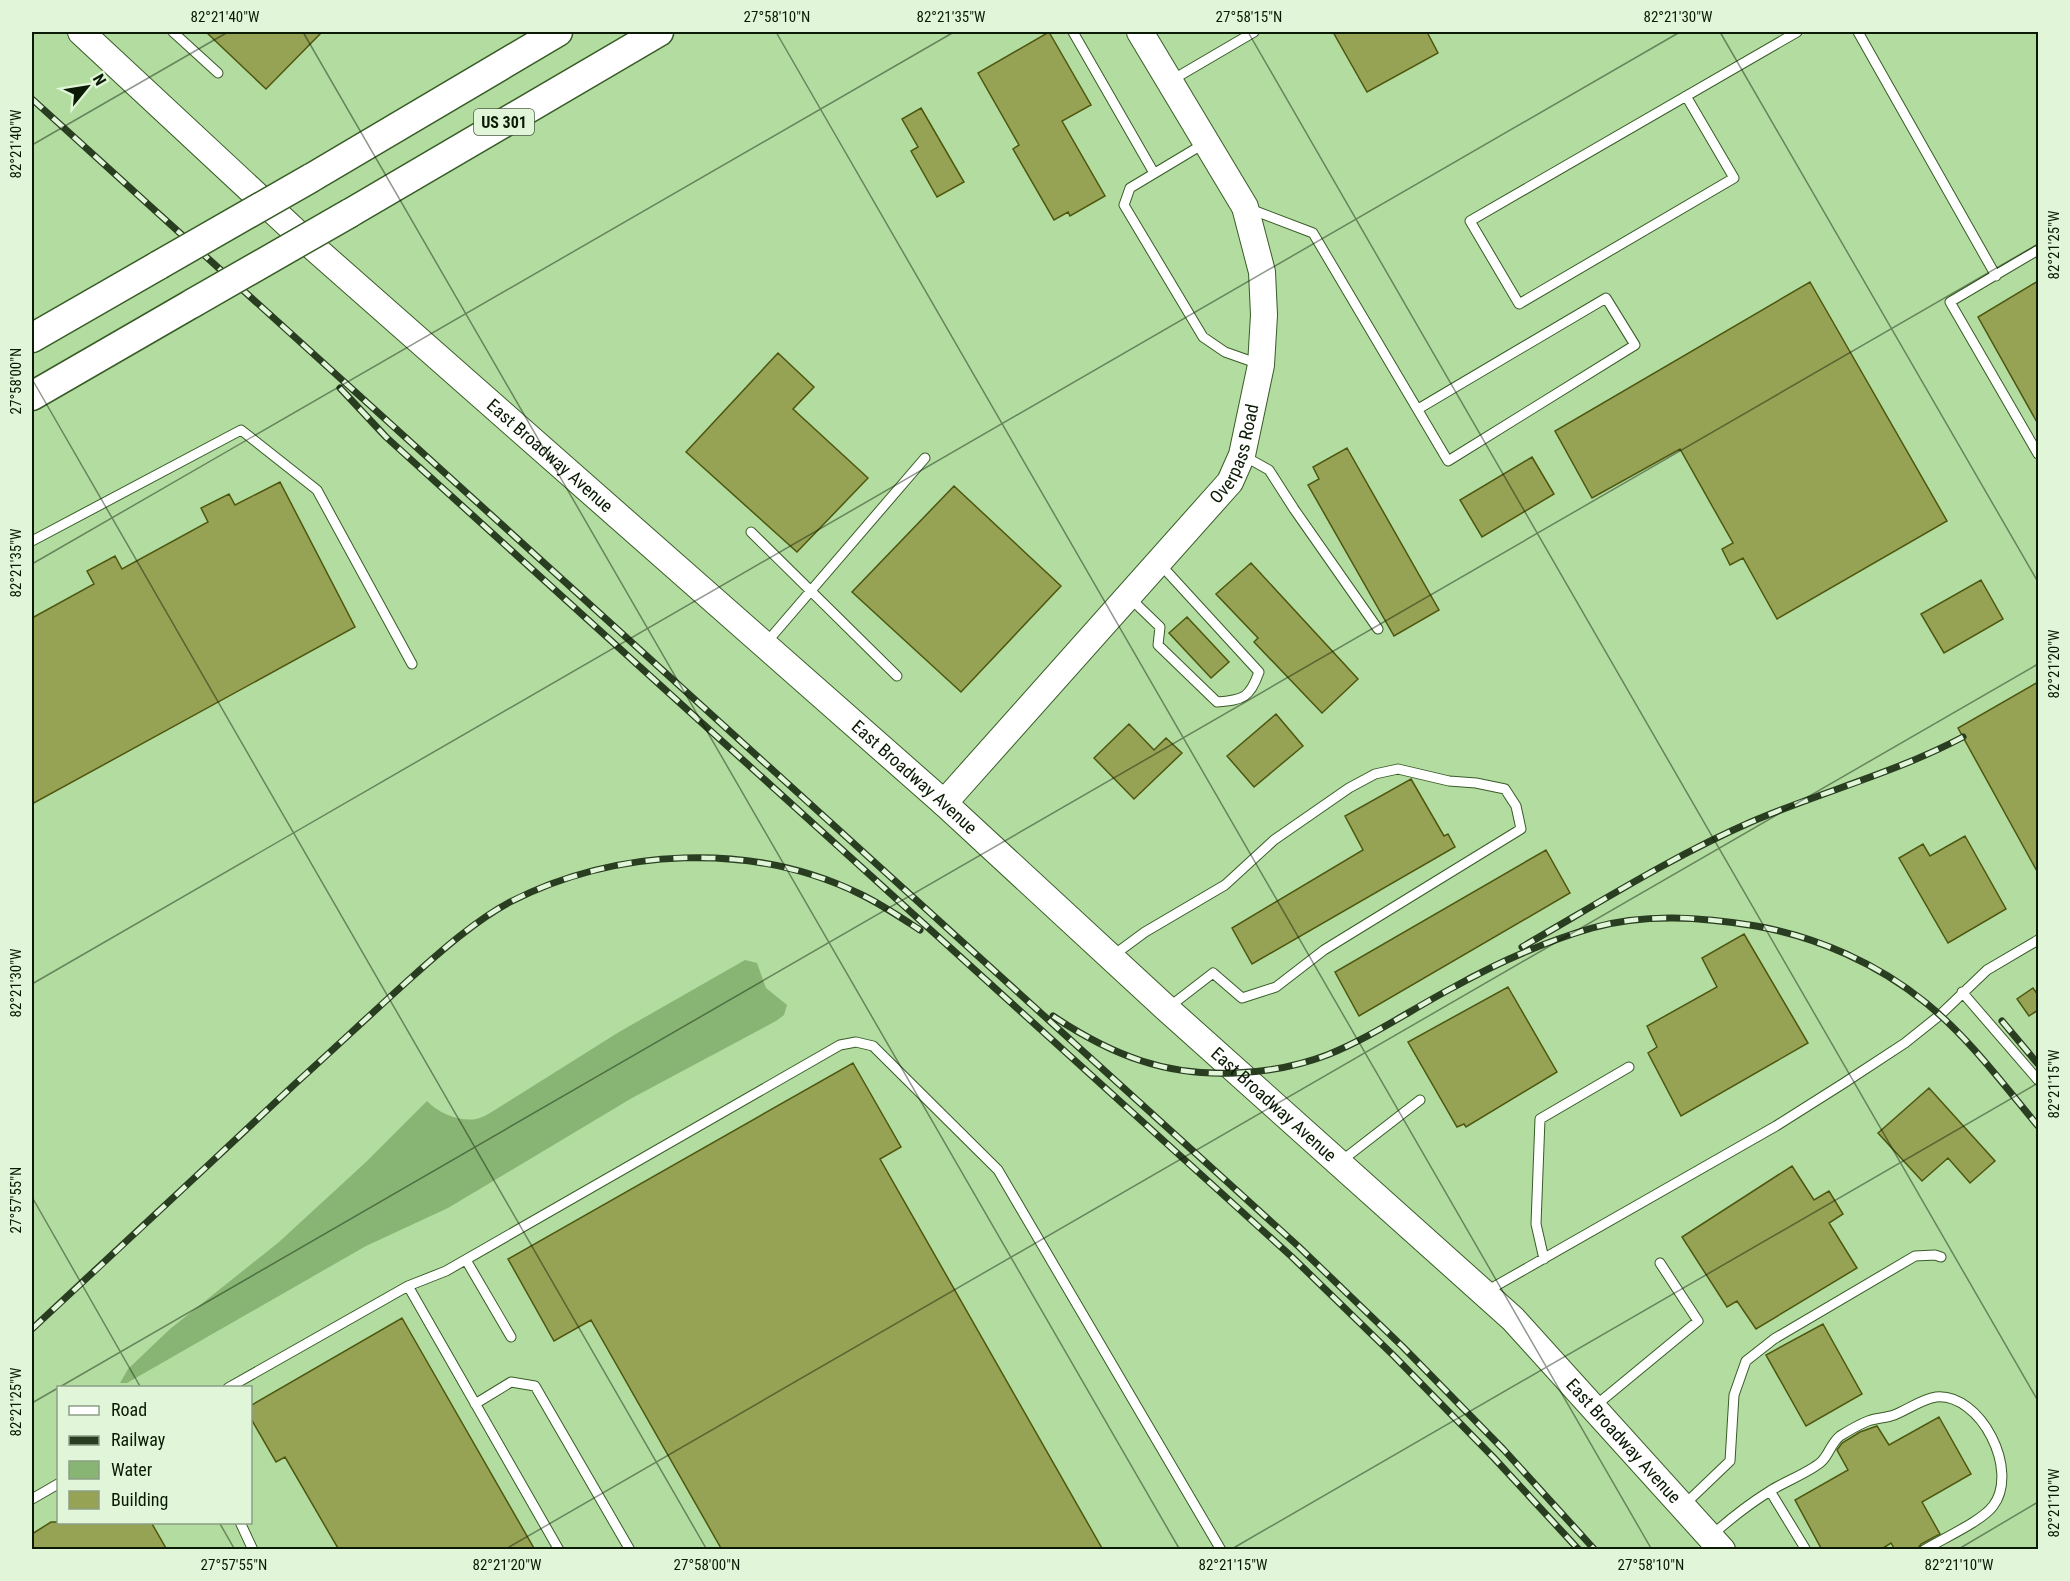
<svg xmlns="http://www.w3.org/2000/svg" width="2070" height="1581" viewBox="0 0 2070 1581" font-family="'Roboto Condensed',sans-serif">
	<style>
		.water { fill: #88b574 }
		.building { fill: #96a254; stroke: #4e570f; stroke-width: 1.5 }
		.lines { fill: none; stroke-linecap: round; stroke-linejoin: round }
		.service-casing { stroke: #385c26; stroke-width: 11 }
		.secondary-casing { stroke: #385c26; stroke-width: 28 }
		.primary-casing { stroke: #385c26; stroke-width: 31 }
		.service { stroke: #fff; stroke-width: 9 }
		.secondary { stroke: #fff; stroke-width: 26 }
		.primary { stroke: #fff; stroke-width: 28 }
		.rail-casing { stroke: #293d21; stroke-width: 7 }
		.rail { stroke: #e1f6d8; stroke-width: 4.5; stroke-dasharray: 14; stroke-linecap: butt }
		.primary-bridge-casing { stroke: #385c26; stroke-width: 31; stroke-linecap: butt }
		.primary-bridge { stroke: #fff; stroke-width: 28 }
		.ticks { fill: none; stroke: #0b1a05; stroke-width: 1.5; stroke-opacity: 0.45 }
		.labels { text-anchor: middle; stroke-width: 6; stroke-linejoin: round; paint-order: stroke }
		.shield { fill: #e1f6d8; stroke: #4b5c44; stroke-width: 1.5 }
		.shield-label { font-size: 16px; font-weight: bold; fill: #0b1a05 }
		.street-label { font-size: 18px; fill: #0b1a05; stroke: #e1f6d8 }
		.neatline { fill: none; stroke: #0b1a05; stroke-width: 2 }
		.ticks-label { font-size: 15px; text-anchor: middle; fill: #0b1a05 }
	</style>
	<rect width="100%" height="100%" fill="#b3dca1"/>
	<path class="water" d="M745 960 757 963 766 988 787 1005 784 1015 776 1021 632 1098 448 1208 366 1246 127 1383H120L128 1369 170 1329 279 1242 366 1162 427 1101C438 1113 460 1122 476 1119 481 1118 486 1115 490 1113L619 1032Z"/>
	<path class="building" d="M206 32H322L266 89Z
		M1049 32 1091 105 1062 121 1105 196 1070 216 1068 212 1054 220 1013 149 1019 145 978 73Z
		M1333 32H1427L1438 53 1367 92Z
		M921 108 964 182 937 197 911 151 918 147 902 119Z
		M2038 281V424L1978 317Z
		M1810 282 1947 521 1777 619 1743 558 1730 565 1722 549 1733 543 1680 449 1592 498 1555 431Z
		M778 353 814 387 793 409 868 478 797 552 686 452Z
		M1347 448 1439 610 1394 636 1308 485 1319 479 1313 467Z
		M1532 457 1554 494 1482 537 1460 500Z
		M280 482 355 627 32 804V618L94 584 87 571 115 556 122 569 208 522 201 508 229 494 235 505Z
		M954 486 1061 586 961 692 852 592Z
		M1251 563 1358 679 1322 713 1254 642 1258 638 1216 594Z
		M1981 580 2003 619 1944 653 1921 614Z
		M1187 617 1229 662 1211 678 1169 633Z
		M2038 682V873L1958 728Z
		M1276 714 1303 746 1254 787 1227 756Z
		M1129 724 1154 750 1166 738 1182 753 1134 799 1094 758Z
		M1411 779 1444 836 1448 834 1455 847 1252 964 1232 928 1363 850 1345 816Z
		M1965 836 2006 909 1948 943 1899 858 1923 844 1930 856Z
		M1546 850 1570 893 1359 1016 1335 972Z
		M1744 934 1808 1043 1681 1116 1648 1053 1657 1047 1647 1026 1717 987 1702 958Z
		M1508 987 1557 1072 1466 1127 1464 1124 1457 1127 1408 1042Z
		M2033 988 2038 995V1010L2029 1016 2017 999Z
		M853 1063 901 1147 880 1159 1103 1550H722L591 1320 554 1341 508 1259Z
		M1929 1088 1995 1161 1970 1183 1948 1158 1922 1181 1878 1133Z
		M1792 1166 1814 1200 1829 1191 1843 1214 1829 1223 1857 1268 1756 1329 1737 1301 1727 1307 1682 1237Z
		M402 1318 535 1550H339L285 1457 276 1462 250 1417V1406Z
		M1823 1324 1862 1394 1806 1426 1766 1355Z
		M1939 1417 1971 1474 1922 1502 1940 1534 1921 1544 1917 1550H1895L1891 1543 1880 1550H1822L1795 1500 1848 1470 1837 1450 1842 1443 1860 1432 1877 1426 1889 1445Z
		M51 1522H151L167 1550H32V1534Z"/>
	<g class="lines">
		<defs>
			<path id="service" d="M173 32 218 73
				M1073 32 1154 173
				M1858 32 1996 276
				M1172 80 1254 32
				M1686 96 1734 178 1519 304 1470 221 1797 32
				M1205 143 1130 188 1124 205 1203 337 1225 352 1259 364
				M1250 209 1313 233 1448 461 1635 345 1606 298 1418 409
				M2038 250 1950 302 2038 454
				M1244 456 1269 470 1294 509 1378 629
				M751 532 897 676
				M32 541 241 430 317 490 412 664
				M1130 598 1160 627 1158 645 1217 702C1243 700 1250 698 1259 672L1160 564
				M766 643 925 458
				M1111 957 1145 932 1225 885 1274 840 1349 788 1375 774 1398 769 1449 781 1476 783 1505 789 1516 806 1521 829 1324 950 1276 987 1242 998 1213 973 1169 1007
				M1962 992 2038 1080
				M1340 1162 1420 1100
				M1544 1259 1536 1224 1540 1119 1629 1067
				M466 1260 511 1337
				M408 1286 559 1550
				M1485 1292 1776 1126 1844 1083 1905 1043 1940 1015 1987 970 2038 940
				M228 1388 408 1286 446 1271 840 1045 856 1042 873 1046 998 1170 1221 1550
				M475 1404 511 1382 535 1386 630 1550
				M1595 1406 1698 1321 1660 1263
				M1770 1491 1806 1550
				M32 1499 58 1484
				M1684 1505 1730 1461 1734 1395 1746 1361 1774 1339 1915 1256 1935 1255 1941 1257
				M240 1522 253 1550
				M1712 1535C1730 1519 1749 1504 1770 1491 1784 1482 1810 1472 1821 1462 1829 1455 1831 1443 1840 1436 1848 1431 1858 1425 1868 1421 1876 1418 1886 1418 1894 1415 1907 1410 1922 1399 1936 1397 1981 1393 2020 1471 1993 1506 1982 1521 1942 1539 1924 1550"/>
			<g id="secondary">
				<path id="s1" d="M81 32 296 232 944 803 1167 1009 1513 1319 1722 1550"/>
				<path id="s2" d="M944 803 1230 482 1242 455 1261 365 1264 315 1262 272 1245 207 1140 32"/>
			</g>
			<path id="primary" d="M311 178 558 32
				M350 213 659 32
				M32 338 159 265
				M32 396 193 303"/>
		</defs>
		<use href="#service" class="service-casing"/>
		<use href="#secondary" class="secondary-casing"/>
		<use href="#primary" class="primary-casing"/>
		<use href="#service" class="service"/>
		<use href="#secondary" class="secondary"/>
		<use href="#primary" class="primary"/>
		<defs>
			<path id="rail" d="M32 99 1298 1246 1403 1347 1504 1450 1595 1550
				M340 388 386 437 1292 1257 1394 1356 1494 1458 1579 1550
				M1522 947C1597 904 1671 857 1751 822 1821 792 1895 773 1963 737
				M1053 1016C1080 1034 1111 1051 1142 1061 1199 1080 1272 1076 1327 1055 1372 1037 1412 1009 1454 987 1497 963 1544 942 1592 928 1645 913 1702 917 1756 926 1818 937 1878 964 1926 1003 1969 1038 2003 1084 2038 1126
				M2002 1021 2038 1064
				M32 1329C120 1248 208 1165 296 1083 335 1048 373 1012 412 977 441 951 476 920 510 902 616 848 752 841 860 894 881 904 900 917 920 930"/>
		</defs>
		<use href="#rail" class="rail-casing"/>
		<use href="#rail" class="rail"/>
		<defs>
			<path id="primary-bridge" d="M159 265 311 178
				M193 303 350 213"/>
		</defs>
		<use href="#primary-bridge" class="primary-bridge-casing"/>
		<use href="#primary-bridge" class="primary-bridge"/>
	</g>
	<path class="ticks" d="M303 32 1180 1550M776 32 1652 1550M1248 32 2038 1401M1720 32 2038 582M32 145 228 32M32 379 707 1550M32 564 954 32M32 984 1680 32M32 1197 141 1388M32 1403 2038 244M219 1522 235 1550M504 1550 2038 664M1230 1550 2038 1083M1957 1550 2038 1502"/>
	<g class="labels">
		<rect class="shield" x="474" y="109" width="60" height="26" rx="4.5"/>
		<g class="shield-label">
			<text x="504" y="128">US 301</text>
		</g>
		<g class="street-label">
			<text dy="6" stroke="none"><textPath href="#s2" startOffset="458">Overpass Road</textPath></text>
			<text dy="6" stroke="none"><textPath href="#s1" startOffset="632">East Broadway Avenue</textPath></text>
			<text dy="6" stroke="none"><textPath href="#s1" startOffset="1118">East Broadway Avenue</textPath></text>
			<text dy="6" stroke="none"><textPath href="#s1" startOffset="1604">East Broadway Avenue</textPath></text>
			<text dy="6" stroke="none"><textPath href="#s1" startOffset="2090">East Broadway Avenue</textPath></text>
		</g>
	</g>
	<rect width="2070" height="1581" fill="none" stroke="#e1f6d8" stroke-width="66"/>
	<rect x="57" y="1386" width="195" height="138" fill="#e1f6d8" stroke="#8b9e84" stroke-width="1.5"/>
	<rect x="69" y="1406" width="30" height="9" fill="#ffffff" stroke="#8b9e84" stroke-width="1.5"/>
	<text x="111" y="1416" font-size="18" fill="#0b1a05">Road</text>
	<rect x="69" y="1436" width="30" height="9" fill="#293d21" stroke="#8b9e84" stroke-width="1.5"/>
	<text x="111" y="1446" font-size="18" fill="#0b1a05">Railway</text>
	<rect x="69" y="1461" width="30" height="18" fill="#88b574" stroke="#8b9e84" stroke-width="1.5"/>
	<text x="111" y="1476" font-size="18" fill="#0b1a05">Water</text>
	<rect x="69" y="1491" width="30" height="18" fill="#96a254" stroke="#8b9e84" stroke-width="1.5"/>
	<text x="111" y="1506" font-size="18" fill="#0b1a05">Building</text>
	<g transform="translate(87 87) rotate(60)" stroke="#e1f6d8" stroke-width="4.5" paint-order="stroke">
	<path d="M0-4.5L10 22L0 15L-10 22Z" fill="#0b1a05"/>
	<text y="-9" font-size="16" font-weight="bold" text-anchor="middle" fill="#0b1a05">N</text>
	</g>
	<rect x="33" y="33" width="2004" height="1515" class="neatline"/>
	<g class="ticks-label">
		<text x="225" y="22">82°21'40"W</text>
		<text x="777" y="22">27°58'10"N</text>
		<text x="951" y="22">82°21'35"W</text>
		<text x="1249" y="22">27°58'15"N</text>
		<text x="1678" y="22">82°21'30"W</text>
		<text transform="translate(16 144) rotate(-90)" y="5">82°21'40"W</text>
		<text transform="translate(2054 245) rotate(-90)" y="5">82°21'25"W</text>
		<text transform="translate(16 381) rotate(-90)" y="5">27°58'00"N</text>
		<text transform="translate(16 563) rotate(-90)" y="5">82°21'35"W</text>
		<text transform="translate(2054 664) rotate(-90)" y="5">82°21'20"W</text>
		<text transform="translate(16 983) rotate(-90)" y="5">82°21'30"W</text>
		<text transform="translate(2054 1084) rotate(-90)" y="5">82°21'15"W</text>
		<text transform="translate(16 1200) rotate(-90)" y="5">27°57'55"N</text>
		<text transform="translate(16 1402) rotate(-90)" y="5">82°21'25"W</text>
		<text transform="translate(2054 1503) rotate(-90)" y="5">82°21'10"W</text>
		<text x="234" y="1570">27°57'55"N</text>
		<text x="507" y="1570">82°21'20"W</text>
		<text x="707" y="1570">27°58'00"N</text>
		<text x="1233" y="1570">82°21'15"W</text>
		<text x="1651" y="1570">27°58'10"N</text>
		<text x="1959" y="1570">82°21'10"W</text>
	</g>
</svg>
